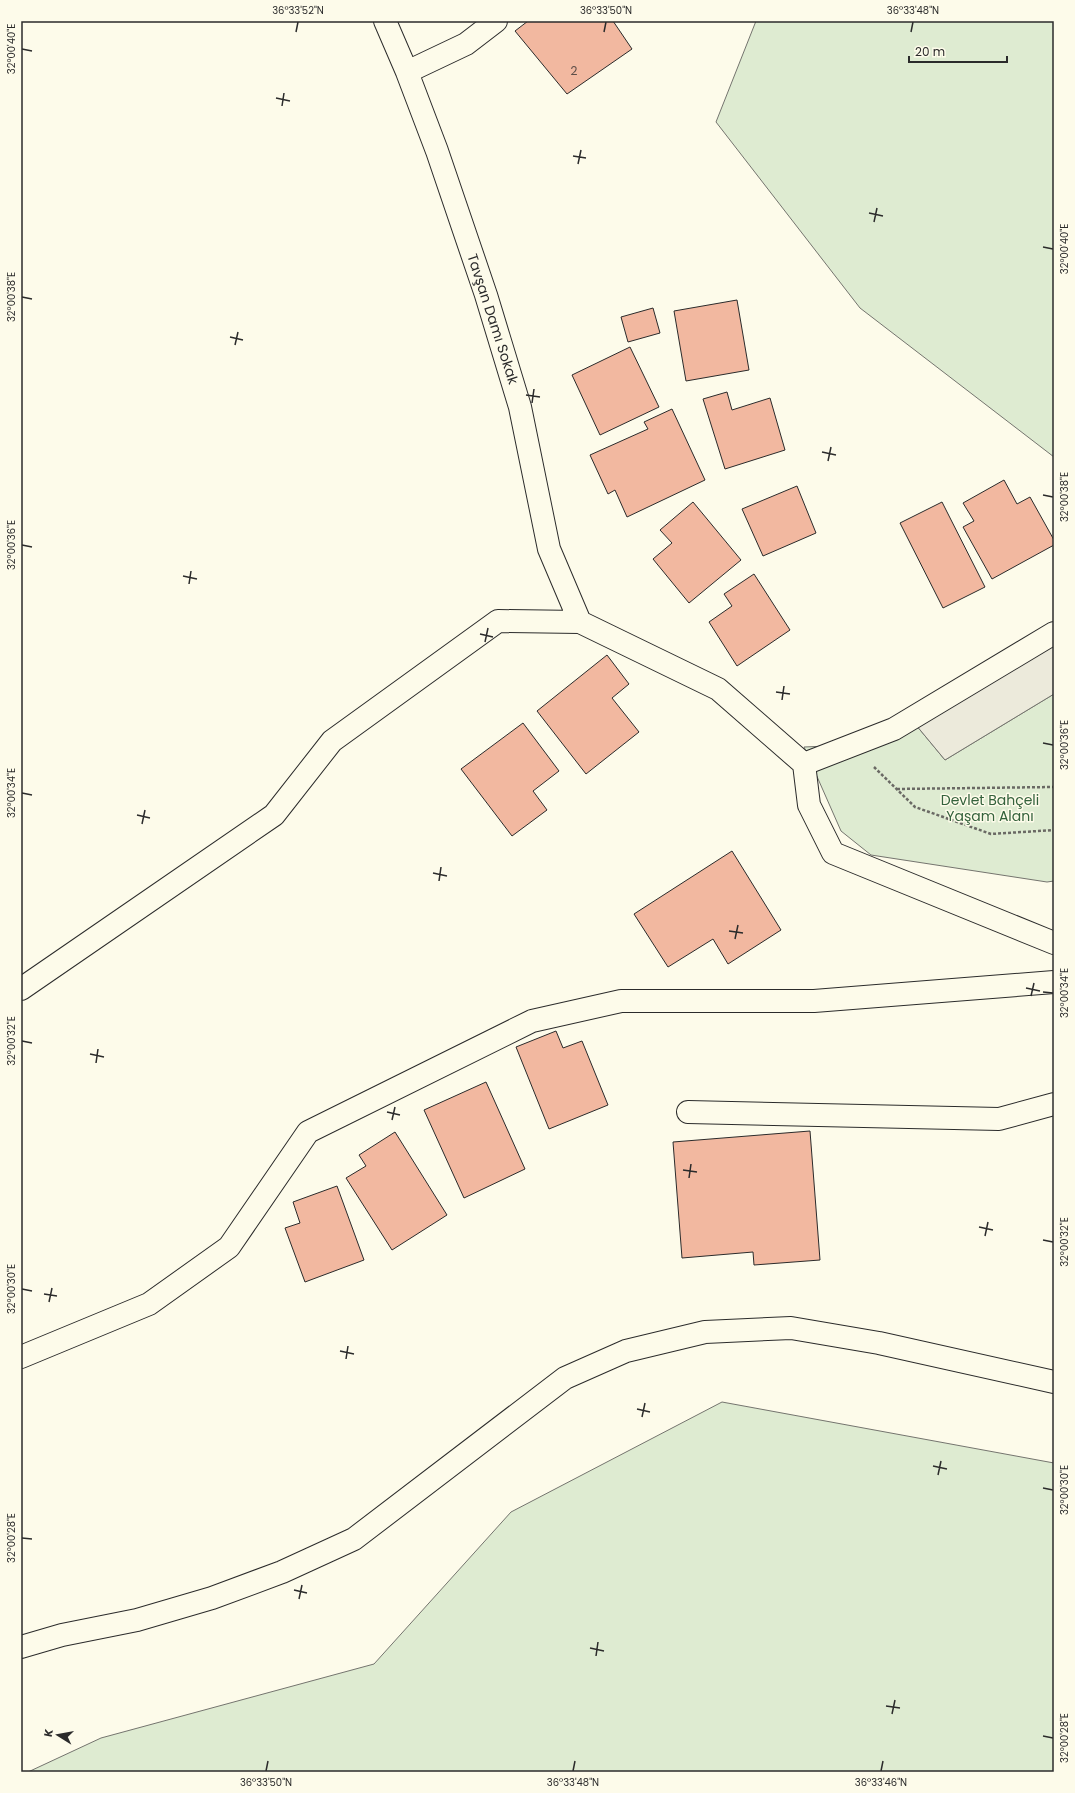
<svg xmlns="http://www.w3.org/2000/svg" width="1075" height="1793" viewBox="0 0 1075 1793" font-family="Poppins,sans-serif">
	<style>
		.green { fill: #deebd1; stroke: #74746e }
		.parking { fill: #eceadb; stroke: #74746e }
		.building { fill: #f2b8a0; stroke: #2b2b2b }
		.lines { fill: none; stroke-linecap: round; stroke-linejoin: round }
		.minor-casing { stroke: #2b2b2b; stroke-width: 24 }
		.tertiary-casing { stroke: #2b2b2b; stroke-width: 24 }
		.path { stroke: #6a6964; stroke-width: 2.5; stroke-dasharray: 3 2; stroke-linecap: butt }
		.minor { stroke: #fdfbea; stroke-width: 22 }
		.tertiary { stroke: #fdfbea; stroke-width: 22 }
		.ticks { fill: none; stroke: #2b2b2b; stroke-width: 1.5 }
		.labels { text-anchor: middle; stroke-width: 3; stroke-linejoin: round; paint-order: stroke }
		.number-label { font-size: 12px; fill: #5d4e48 }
		.street-label { font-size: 14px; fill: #2b2b2b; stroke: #fdfbea }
		.park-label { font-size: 14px; fill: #34623c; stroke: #fdfbea }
		.neatline { fill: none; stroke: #2b2b2b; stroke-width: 1.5 }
		.ticks-label { font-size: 10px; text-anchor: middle; fill: #2b2b2b }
	</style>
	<rect width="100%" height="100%" fill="#fdfbea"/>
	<path class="green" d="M756 21H1054V457L860 308 716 122Z
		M1054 694V881L1047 882 871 855 841 831 804 747 852 745 911 719 945 760Z
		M722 1402 1054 1463V1772H28L101 1738 374 1664 511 1512Z"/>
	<path class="parking" d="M1054 633V694L945 760 911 719Z"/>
	<path class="building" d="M528 21H613L632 49 567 94 515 31Z
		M737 300 749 370 686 381 674 311Z
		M653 308 660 333 628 342 621 317Z
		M630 347 659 407 600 435 572 375Z
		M727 392 732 410 770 398 785 450 725 469 703 399Z
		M672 409 705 480 627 517 615 490 608 494 590 455 648 429 644 422Z
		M1004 480 1017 504 1030 497 1054 540V545L992 579 963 527 974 521 963 503Z
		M797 486 816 533 763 556 742 509Z
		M693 502 741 560 689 603 653 559 672 543 660 530Z
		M942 502 985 587 943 608 900 523Z
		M754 574 790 630 737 666 709 622 732 606 724 594Z
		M607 655 629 684 612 698 639 732 586 774 537 711Z
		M523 723 559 771 533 791 547 810 512 836 461 769Z
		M732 851 781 930 728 964 713 939 668 967 634 914Z
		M556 1031 563 1048 582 1041 608 1105 549 1129 516 1047Z
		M486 1082 525 1169 464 1198 424 1110Z
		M810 1131 820 1260 754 1265 753 1252 682 1258 673 1142Z
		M395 1132 447 1215 392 1250 346 1178 366 1166 359 1155Z
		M337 1186 364 1260 305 1282 285 1228 300 1223 293 1202Z"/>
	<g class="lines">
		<defs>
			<path id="minor" d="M385 21 407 72 437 151 486 295 520 407 549 549 580 622
				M407 72 466 44 496 21
				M804 764 894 729 1054 633
				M21 989 274 815 332 741 498 621 580 622 718 689 804 764 809 805 833 853 1054 943
				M688 1112 999 1119 1054 1104
				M21 1357 149 1304 229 1247 308 1132 532 1021 621 1001H814L1054 982"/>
			<path id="tertiary" d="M21 1647 62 1635 137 1620 212 1598 282 1572 354 1539 565 1378 626 1351 705 1332 791 1328 879 1343 1054 1382"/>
		</defs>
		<use href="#minor" class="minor-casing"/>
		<use href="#tertiary" class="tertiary-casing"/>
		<path class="path" d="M874 767 915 807 991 834 1054 830
			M897 789 1054 787"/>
		<use href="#minor" class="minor"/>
		<use href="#tertiary" class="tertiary"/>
	</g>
	<path class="ticks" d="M296 32 298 22M604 32 606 22M911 32 913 22M22 49 32 51M276 98 290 101M282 106 284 93M573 156 586 158M578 164 581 150M869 213 883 216M874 222 877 208M1043 247 1053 249M22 297 32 299M230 337 243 340M235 345 238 332M526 395 540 397M532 403 534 389M822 452 836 455M828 461 831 447M1043 495 1053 497M22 545 32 547M183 576 197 579M189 584 191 571M480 634 493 637M485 642 488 628M776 692 790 694M782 700 784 686M1043 743 1053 745M22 793 32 795M137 815 150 818M142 824 145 810M433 873 447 876M439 881 441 867M729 931 743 933M735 939 738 925M1026 988 1040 991M1043 992 1053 993M1031 996 1034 983M22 1041 32 1043M90 1054 104 1057M96 1063 98 1049M387 1112 400 1115M392 1120 395 1107M683 1170 697 1172M689 1178 691 1164M979 1227 993 1230M985 1236 988 1222M1043 1240 1053 1242M22 1289 32 1291M44 1294 57 1296M49 1302 52 1288M340 1351 354 1354M346 1359 348 1346M637 1409 650 1412M642 1417 645 1403M933 1466 947 1469M938 1475 941 1461M1043 1488 1053 1490M22 1538 32 1539M294 1590 307 1593M299 1599 302 1585M590 1648 604 1651M596 1656 598 1642M886 1706 900 1708M892 1714 895 1700M1043 1736 1053 1738M266 1771 268 1761M573 1771 575 1761M881 1771 883 1761"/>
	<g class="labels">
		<g class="number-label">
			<text x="574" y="75">2</text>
		</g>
		<g class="street-label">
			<text transform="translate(493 319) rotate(72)" y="5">Tavşan Damı Sokak</text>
		</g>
		<g class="park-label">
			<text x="990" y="805">Devlet Bahçeli<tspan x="990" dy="16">Yaşam Alanı</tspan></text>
		</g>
	</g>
	<rect width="1075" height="1793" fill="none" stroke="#fdfbea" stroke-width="44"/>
	<g transform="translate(58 1735) rotate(281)" stroke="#fdfbea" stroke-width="3" paint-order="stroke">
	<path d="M0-3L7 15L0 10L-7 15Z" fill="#2b2b2b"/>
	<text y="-6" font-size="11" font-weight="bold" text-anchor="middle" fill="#2b2b2b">K</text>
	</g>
	<path d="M909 56v6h98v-6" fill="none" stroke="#2b2b2b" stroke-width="2"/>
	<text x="915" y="56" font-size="12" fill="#2b2b2b" stroke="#fdfbea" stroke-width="3" paint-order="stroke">20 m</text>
	<rect x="22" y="22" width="1031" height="1749" class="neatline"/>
	<g class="ticks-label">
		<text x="298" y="14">36°33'52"N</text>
		<text x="606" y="14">36°33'50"N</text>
		<text x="913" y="14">36°33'48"N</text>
		<text transform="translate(11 49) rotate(-90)" y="4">32°00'40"E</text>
		<text transform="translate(1064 249) rotate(-90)" y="4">32°00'40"E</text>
		<text transform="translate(11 297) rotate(-90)" y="4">32°00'38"E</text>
		<text transform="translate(1064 497) rotate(-90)" y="4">32°00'38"E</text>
		<text transform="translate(11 545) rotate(-90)" y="4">32°00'36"E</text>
		<text transform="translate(1064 745) rotate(-90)" y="4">32°00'36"E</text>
		<text transform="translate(11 793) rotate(-90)" y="4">32°00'34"E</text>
		<text transform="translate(1064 993) rotate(-90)" y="4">32°00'34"E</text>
		<text transform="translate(11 1041) rotate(-90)" y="4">32°00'32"E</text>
		<text transform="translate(1064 1242) rotate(-90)" y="4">32°00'32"E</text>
		<text transform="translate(11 1289) rotate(-90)" y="4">32°00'30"E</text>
		<text transform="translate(1064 1490) rotate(-90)" y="4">32°00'30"E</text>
		<text transform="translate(11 1538) rotate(-90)" y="4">32°00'28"E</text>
		<text transform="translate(1064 1738) rotate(-90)" y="4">32°00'28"E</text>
		<text x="266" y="1786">36°33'50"N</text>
		<text x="573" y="1786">36°33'48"N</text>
		<text x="881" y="1786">36°33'46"N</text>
	</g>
</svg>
